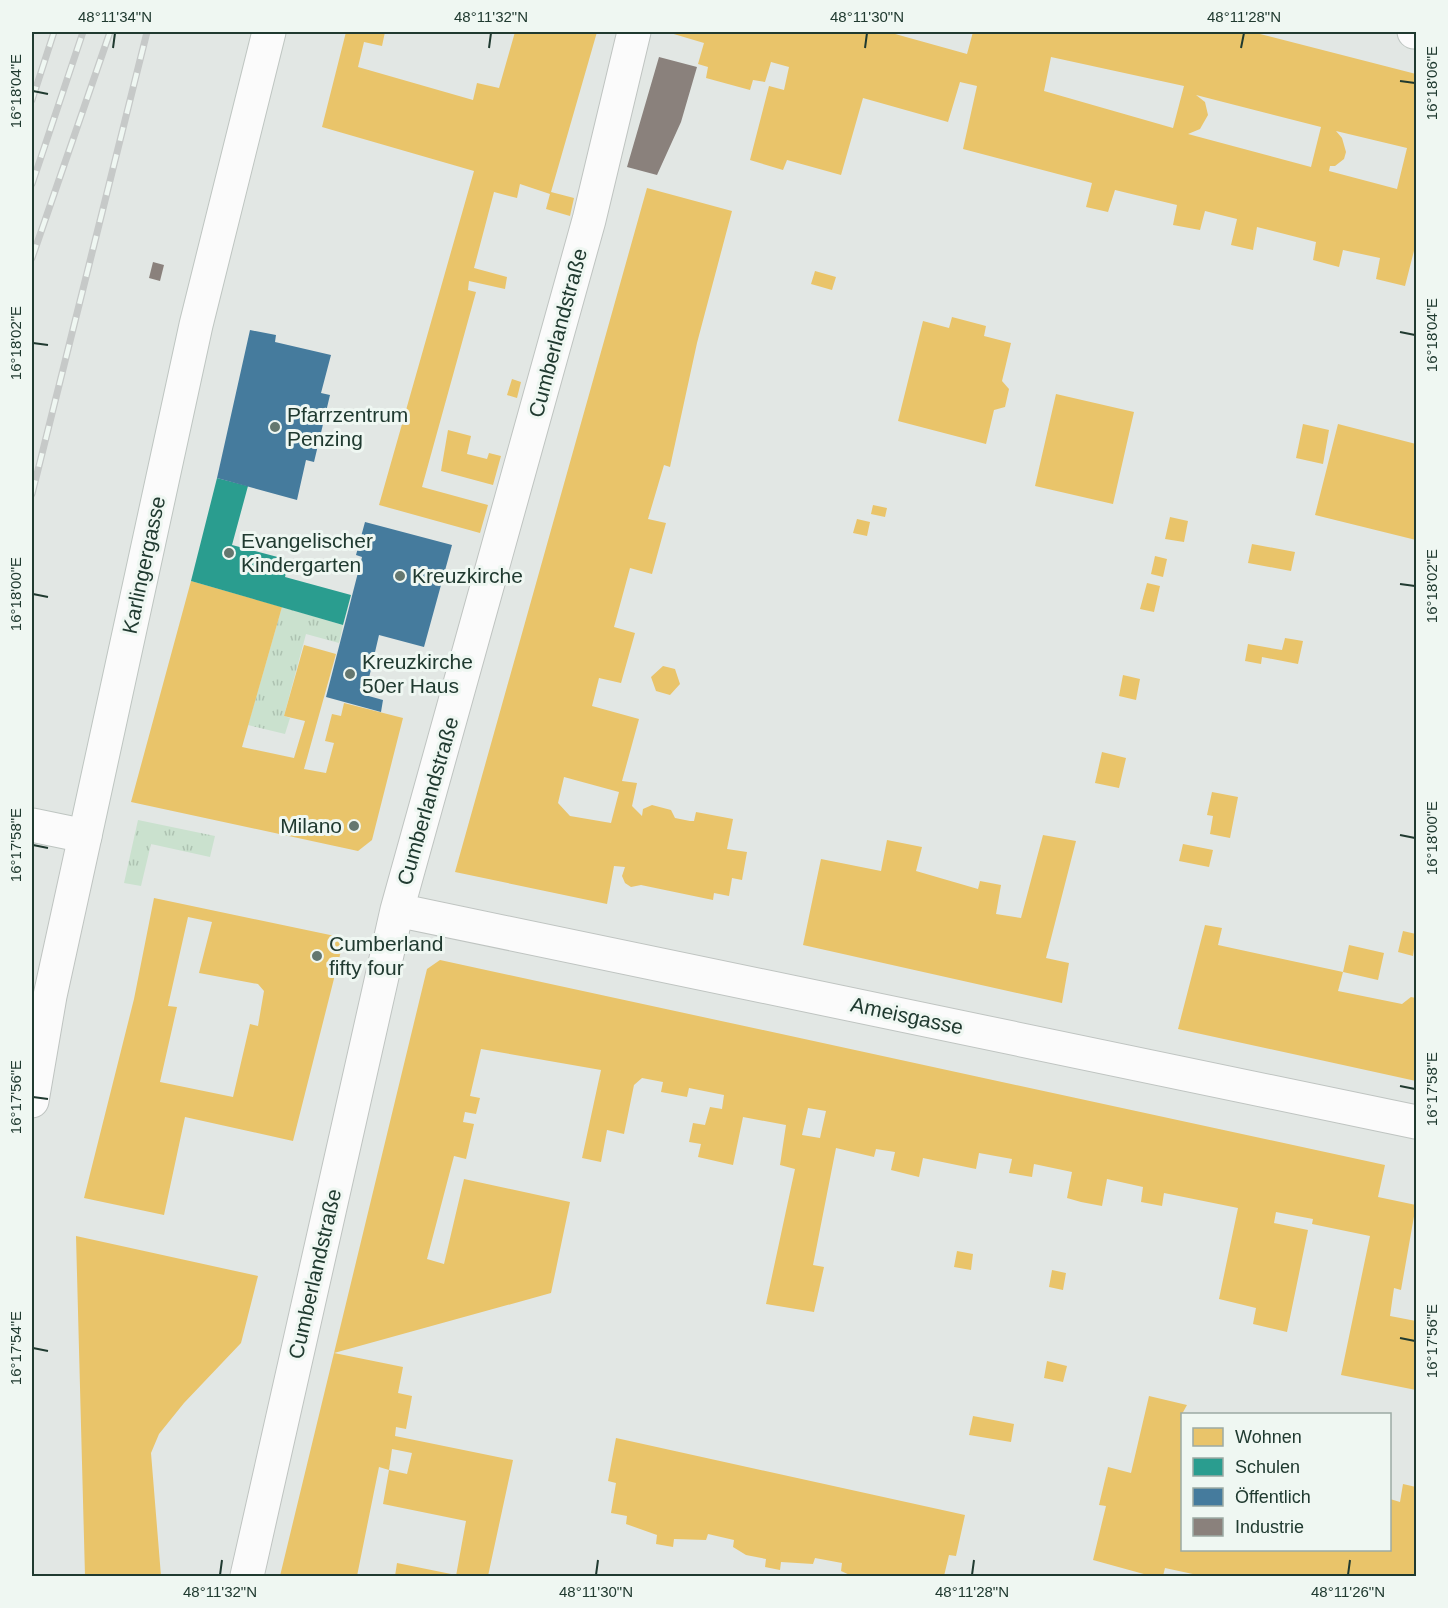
<svg xmlns="http://www.w3.org/2000/svg" width="1448" height="1608" viewBox="0 0 1448 1608" font-family="Arial,sans-serif">
	<style>
		.grass { fill: url(#grass-tufts) }
		.homes { fill: #e9c46a; fill-rule: evenodd }
		.schools { fill: #2a9d8f }
		.public { fill: #457b9d }
		.industry { fill: #8a817c }
		.lines { fill: none; stroke-linecap: round; stroke-linejoin: round }
		.minor-casing { stroke: #bfc4c1; stroke-width: 35 }
		.tertiary-casing { stroke: #bfc4c1; stroke-width: 35 }
		.secondary-casing { stroke: #bec5c1; stroke-width: 35 }
		.minor { stroke: #fbfbfb; stroke-width: 33 }
		.tertiary { stroke: #fbfbfb; stroke-width: 33 }
		.secondary { stroke: #fbfbfb; stroke-width: 33 }
		.rail-casing { stroke: #c6c9c8; stroke-width: 7 }
		.rail { stroke: #eff7f2; stroke-width: 4.5; stroke-dasharray: 14; stroke-linecap: butt }
		.ticks { fill: none; stroke: #203a30; stroke-width: 2 }
		.poi-dot { fill: #64776f; stroke: #eff7f2; stroke-width: 2 }
		.labels { text-anchor: middle; stroke-width: 6; stroke-linejoin: round; paint-order: stroke }
		.street-label { font-size: 21px; fill: #203a30; stroke: #eff7f2 }
		.poi-label { font-size: 21px; fill: #203a30; stroke: #eff7f2; text-anchor: start }
		.neatline { fill: none; stroke: #203a30; stroke-width: 2 }
		.ticks-label { font-size: 15px; text-anchor: middle; fill: #203a30 }
	</style>
	<defs>
		<pattern id="grass-tufts" width="24" height="20" patternUnits="userSpaceOnUse" patternTransform="scale(1.5)"><rect width="24" height="20" fill="#cae1ce"/><path d="M3 7l-1-3M5 7V3M7 7l1-3M15 17l-1-3M17 17v-4M19 17l1-3" fill="none" stroke="#adc2b1"/></pattern>
	</defs>
	<rect width="100%" height="100%" fill="#e2e7e4"/>
	<path class="grass" d="M282 607 343 625 339 643 306 634 284 716 290 718 285 734 248 725Z
		M138 820 215 836 210 857 151 844 141 886 124 883Z"/>
	<path class="homes" d="M346 32H385L382 46 364 42 358 67 473 100 477 83 499 88 515 32H597L551 192 574 198 570 216 546 209 550 194 520 184 517 198 494 192 474 268 507 277 505 289 469 281 468 290 476 292 422 487 488 505 480 533 379 505 474 171 322 127Z
		M667 32H888L967 54 973 32H1252L1416 74V243L1405 286 1376 279 1380 258 1343 250 1339 267 1313 260 1316 242 1257 227 1253 250 1231 245 1237 219 1205 211 1200 230 1173 225 1177 205 1115 190 1108 212 1086 207 1092 183 963 149 977 86 960 82 948 122 863 98 841 175 787 160 783 170 750 160 769 86 784 90 789 67 771 62 765 82 753 80 750 90 706 78 708 67 698 64 704 43ZM1051 57 1184 86 1173 128 1044 91ZM1196 95 1321 127 1311 167 1188 134 1200 129 1208 115 1205 102ZM1336 131 1407 148 1397 189 1329 171 1330 166H1335L1344 159 1346 152 1342 138Z
		M647 188 732 211 697 343 670 467 664 465 648 519 666 523 652 574 630 568 614 627 635 633 621 683 599 678 592 706 639 719 622 781 637 783 632 806 642 816 643 809 652 805 671 810 675 818 690 821H694L696 812 733 819 727 849 747 852 742 880 732 878 729 896 714 893 713 900 641 885 631 887 625 883 622 876 625 867 614 866 607 904 455 872ZM564 777 619 792 611 823 570 816 558 803Z
		M815 271 836 277 832 290 811 284Z
		M952 317 986 326 984 336 1011 343 1002 381 1009 389 1005 407 994 410 986 444 898 421 923 321 949 328Z
		M512 379 521 382 517 398 507 395Z
		M1056 394 1134 412 1113 504 1035 486Z
		M1303 424 1329 430 1323 464 1296 458Z
		M1338 424 1416 444V540L1315 515Z
		M448 430 471 436 467 454 487 459 489 453 501 456 493 485 441 471Z
		M873 505 887 508 885 517 871 514Z
		M1170 517 1188 521 1184 542 1165 539Z
		M857 519 870 522 867 536 853 533Z
		M1252 544 1295 552 1291 571 1248 563Z
		M1155 556 1167 559 1163 577 1151 574Z
		M191 581 282 607 242 747 294 758 305 721 284 716 304 645 336 654 304 769 326 773 334 743 325 741 332 714 341 716 344 703 403 718 372 840 358 851 131 802Z
		M1147 583 1160 586 1154 612 1140 609Z
		M1285 638 1303 641 1298 664 1262 657 1261 664 1245 661 1248 644 1282 650Z
		M663 666 675 669 680 684 670 695 656 691 651 677Z
		M1123 675 1140 679 1136 700 1119 696Z
		M1102 752 1126 758 1119 788 1095 783Z
		M1212 792 1238 797 1230 838 1210 834 1213 816 1207 815Z
		M1043 835 1076 841 1046 958 1069 963 1062 1003 803 945 821 859 881 871 887 840 922 847 916 871 978 889 980 881 1001 885 996 914 1021 918Z
		M1183 844 1213 850 1209 867 1179 861Z
		M154 898 335 936 342 947 293 1141 185 1117 164 1215 84 1198 134 999ZM188 917 212 922 199 973 258 984 264 991 258 1026 250 1024 233 1097 160 1082 177 1007 168 1006Z
		M1205 925 1222 928 1218 945 1343 972 1338 991 1402 1004 1411 997 1416 998V1081L1178 1029Z
		M1403 931 1416 934 1413 956 1398 952Z
		M1349 945 1384 953 1378 980 1343 972Z
		M440 960 1385 1165 1378 1197 1416 1205 1401 1290 1394 1288 1390 1316 1416 1321V1390L1341 1375 1370 1236 1312 1224 1313 1219 1276 1212 1274 1223 1308 1230 1287 1332 1253 1324 1256 1308 1219 1299 1238 1208 1164 1193 1162 1206 1141 1202 1143 1187 1107 1179 1102 1206 1081 1202 1067 1198 1072 1172 1034 1164 1032 1177 1009 1173 1012 1159 979 1153 976 1169 923 1158 919 1177 891 1170 895 1152 876 1149 874 1157 836 1148 813 1265 824 1267 814 1312 766 1304 795 1169 780 1165 786 1125 743 1117 733 1165 698 1157 701 1144 689 1142 693 1123 705 1125 710 1107 722 1109 724 1095 689 1088 687 1097 661 1092 663 1082 642 1078 634 1085 624 1134 607 1130 601 1162 582 1158 601 1070 481 1049 470 1096 480 1098 476 1114 465 1112 463 1122 474 1124 466 1159 454 1156 427 1259 444 1264 464 1179 570 1202 551 1293 334 1353 427 969ZM808 1108 826 1111 820 1138 802 1135Z
		M76 1236 258 1276 241 1343 184 1403 159 1434 151 1453 161 1576H85Z
		M957 1251 973 1254 971 1270 954 1267Z
		M1052 1270 1066 1273 1063 1290 1049 1287Z
		M334 1353 403 1367 398 1393 412 1396 406 1429 396 1427 395 1436 513 1460 488 1576H456L466 1521 383 1504 389 1470 379 1467 357 1576H280ZM392 1449 412 1453 407 1474 389 1470Z
		M1047 1361 1067 1366 1063 1382 1044 1378Z
		M1149 1396 1187 1405 1182 1414V1550H1390V1499L1400 1502 1403 1484 1416 1487V1576H1202L1165 1568 1163 1576H1151L1093 1560 1106 1506 1099 1505 1108 1467 1131 1473Z
		M973 1416 1014 1424 1011 1442 969 1435Z
		M616 1438 965 1515 956 1556 949 1555 944 1576H852L841 1571 842 1563 815 1558 813 1564 781 1562 780 1570 765 1567 766 1559 746 1555 733 1547 734 1540 708 1534 706 1540 674 1539 673 1547 656 1544 657 1535 626 1524 627 1516 611 1513 616 1483 608 1481Z
		M397 1563 456 1575 455 1576H395Z"/>
	<path class="schools" d="M217 478 248 486 232 545 289 560 285 577 351 595 343 625 191 581Z"/>
	<path class="public" d="M250 330 276 335 275 342 331 355 321 393 330 395 314 462 306 460 297 500 217 478Z
		M365 522 452 545 424 647 379 635 365 695 383 700 381 712 326 697 362 557 356 555Z"/>
	<path class="industry" d="M659 57 697 67 681 122 657 175 627 167Z
		M153 262 164 265 160 281 149 278Z"/>
	<g class="lines">
		<defs>
			<path id="minor" d="M397 910 1416 1122
				M247 1576 397 910 589 220 634 32"/>
			<path id="tertiary" d="M32 1101 50 996 85 836"/>
			<path id="secondary" d="M1414 32H1416
				M32 825 85 836 196 325 269 32"/>
		</defs>
		<use href="#minor" class="minor-casing"/>
		<use href="#tertiary" class="tertiary-casing"/>
		<use href="#secondary" class="secondary-casing"/>
		<use href="#minor" class="minor"/>
		<use href="#tertiary" class="tertiary"/>
		<use href="#secondary" class="secondary"/>
		<defs>
			<path id="rail" d="M32 100 54 32
				M32 184 83 32
				M32 258 110 32
				M32 494 147 32"/>
		</defs>
		<use href="#rail" class="rail-casing"/>
		<use href="#rail" class="rail"/>
	</g>
	<path class="ticks" d="M113 48 115 33M489 48 491 33M865 48 867 33M1241 48 1244 33M1400 81 1415 83M33 91 48 94M1400 332 1415 335M33 343 48 345M1400 584 1415 586M33 594 48 597M1400 835 1415 838M33 845 48 848M1400 1086 1415 1089M33 1097 48 1099M1400 1338 1415 1341M33 1348 48 1351M220 1575 222 1560M596 1575 598 1560M972 1575 974 1560M1348 1575 1350 1560"/>
	<g class="poi-dot">
		<circle cx="275" cy="427" r="6"/>
		<circle cx="229" cy="553" r="6"/>
		<circle cx="400" cy="576" r="6"/>
		<circle cx="350" cy="674" r="6"/>
		<circle cx="354" cy="826" r="6"/>
		<circle cx="317" cy="956" r="6"/>
	</g>
	<g class="labels">
		<g class="street-label">
			<text transform="translate(558 333) rotate(-75)" y="7">Cumberlandstraße</text>
			<text transform="translate(144 565) rotate(-78)" y="7">Karlingergasse</text>
			<text transform="translate(428 801) rotate(-74)" y="7">Cumberlandstraße</text>
			<text transform="translate(907 1016) rotate(12)" y="7">Ameisgasse</text>
			<text transform="translate(315 1274) rotate(-77)" y="7">Cumberlandstraße</text>
		</g>
		<g class="poi-label">
			<text x="287" y="422">Pfarrzentrum<tspan x="287" dy="24">Penzing</tspan></text>
			<text x="241" y="548">Evangelischer<tspan x="241" dy="24">Kindergarten</tspan></text>
			<text x="412" y="583">Kreuzkirche</text>
			<text x="362" y="669">Kreuzkirche<tspan x="362" dy="24">50er Haus</tspan></text>
			<text x="342" y="833" text-anchor="end">Milano</text>
			<text x="329" y="951">Cumberland<tspan x="329" dy="24">fifty four</tspan></text>
		</g>
	</g>
	<rect width="1448" height="1608" fill="none" stroke="#eff7f2" stroke-width="66"/>
	<rect x="1181" y="1413" width="210" height="138" fill="#eff7f2" stroke="#9caba4" stroke-width="1.5"/>
	<rect x="1193" y="1428" width="30" height="18" fill="#e9c46a" stroke="#9caba4" stroke-width="1.5"/>
	<text x="1235" y="1443" font-size="18" fill="#203a30">Wohnen</text>
	<rect x="1193" y="1458" width="30" height="18" fill="#2a9d8f" stroke="#9caba4" stroke-width="1.5"/>
	<text x="1235" y="1473" font-size="18" fill="#203a30">Schulen</text>
	<rect x="1193" y="1488" width="30" height="18" fill="#457b9d" stroke="#9caba4" stroke-width="1.5"/>
	<text x="1235" y="1503" font-size="18" fill="#203a30">Öffentlich</text>
	<rect x="1193" y="1518" width="30" height="18" fill="#8a817c" stroke="#9caba4" stroke-width="1.5"/>
	<text x="1235" y="1533" font-size="18" fill="#203a30">Industrie</text>
	<rect x="33" y="33" width="1382" height="1542" class="neatline"/>
	<g class="ticks-label">
		<text x="115" y="22">48°11'34"N</text>
		<text x="491" y="22">48°11'32"N</text>
		<text x="867" y="22">48°11'30"N</text>
		<text x="1244" y="22">48°11'28"N</text>
		<text transform="translate(1432 83) rotate(-90)" y="5">16°18'06"E</text>
		<text transform="translate(16 91) rotate(-90)" y="5">16°18'04"E</text>
		<text transform="translate(1432 335) rotate(-90)" y="5">16°18'04"E</text>
		<text transform="translate(16 343) rotate(-90)" y="5">16°18'02"E</text>
		<text transform="translate(1432 586) rotate(-90)" y="5">16°18'02"E</text>
		<text transform="translate(16 594) rotate(-90)" y="5">16°18'00"E</text>
		<text transform="translate(1432 838) rotate(-90)" y="5">16°18'00"E</text>
		<text transform="translate(16 845) rotate(-90)" y="5">16°17'58"E</text>
		<text transform="translate(1432 1089) rotate(-90)" y="5">16°17'58"E</text>
		<text transform="translate(16 1097) rotate(-90)" y="5">16°17'56"E</text>
		<text transform="translate(1432 1341) rotate(-90)" y="5">16°17'56"E</text>
		<text transform="translate(16 1348) rotate(-90)" y="5">16°17'54"E</text>
		<text x="220" y="1597">48°11'32"N</text>
		<text x="596" y="1597">48°11'30"N</text>
		<text x="972" y="1597">48°11'28"N</text>
		<text x="1348" y="1597">48°11'26"N</text>
	</g>
</svg>
